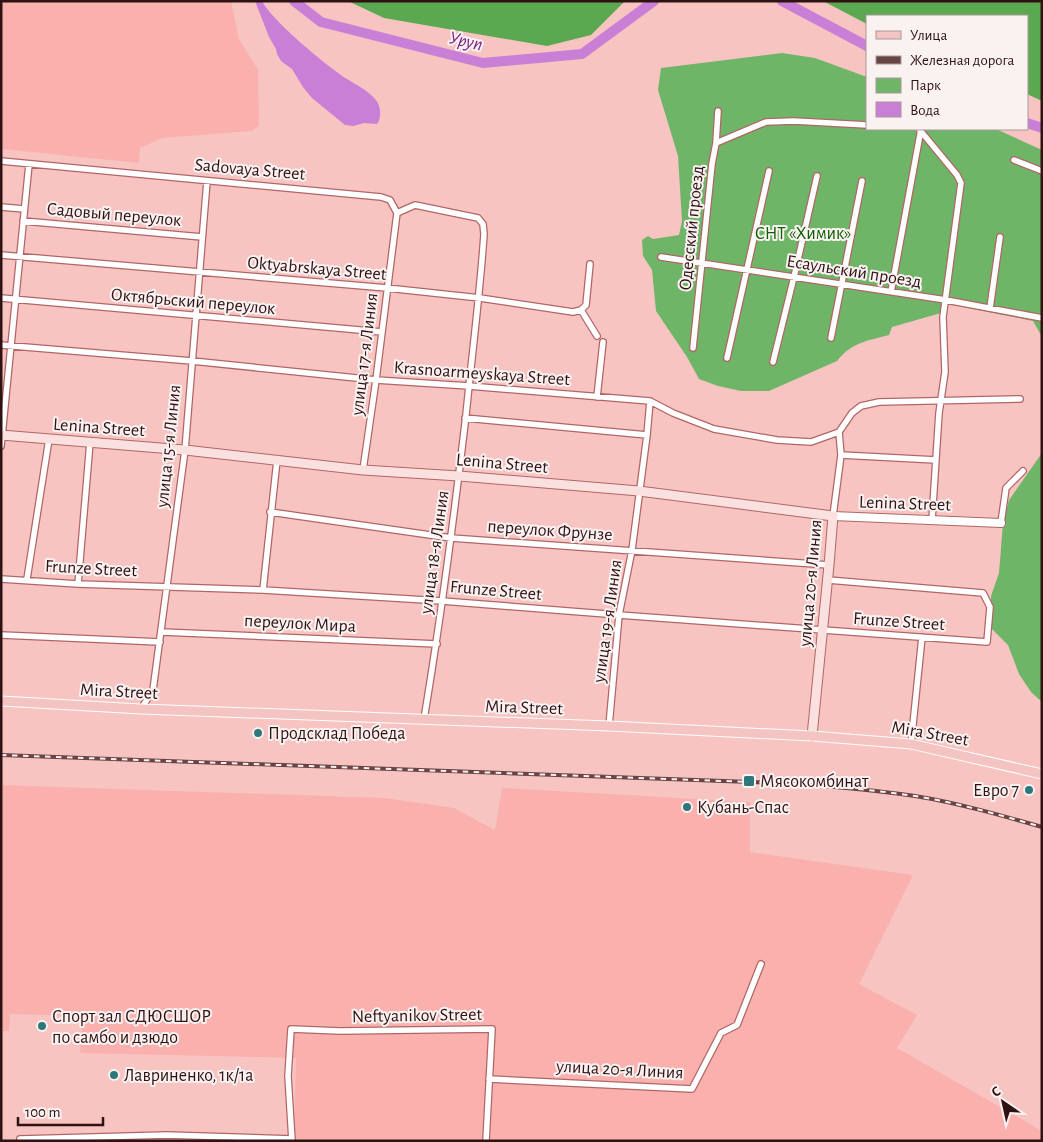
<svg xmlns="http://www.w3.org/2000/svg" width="1043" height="1142" viewBox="0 0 1043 1142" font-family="'Alegreya Sans',sans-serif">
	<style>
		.built { fill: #fab1ae }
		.green { fill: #6fb567 }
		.forest { fill: #5aa850 }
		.water { fill: #c97fd6 }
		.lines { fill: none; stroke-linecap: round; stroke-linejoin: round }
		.river { stroke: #c97fd6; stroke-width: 10 }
		.minor-casing { stroke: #b16665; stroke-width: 8 }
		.tertiary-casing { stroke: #b16665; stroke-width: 10 }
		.secondary-casing { stroke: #b16665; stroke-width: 11 }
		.primary-casing { stroke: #fff; stroke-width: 11 }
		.minor { stroke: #fff; stroke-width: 5.5 }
		.tertiary { stroke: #fff; stroke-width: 8 }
		.secondary { stroke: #fae1e0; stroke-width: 9 }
		.primary { stroke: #f4c4c2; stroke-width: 9 }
		.rail-casing { stroke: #684544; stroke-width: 4 }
		.rail { stroke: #faf1f1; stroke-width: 2; stroke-dasharray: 5.5; stroke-linecap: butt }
		.poi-dot { fill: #2e777d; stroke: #faf1f1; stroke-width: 2 }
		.labels { text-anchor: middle; stroke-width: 4; stroke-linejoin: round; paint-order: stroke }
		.street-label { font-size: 18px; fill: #2f1212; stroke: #faf1f1 }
		.park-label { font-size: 18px; fill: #0e6103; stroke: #faf1f1 }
		.poi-label { font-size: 18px; fill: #2f1212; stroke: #faf1f1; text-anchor: start }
		.water-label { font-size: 19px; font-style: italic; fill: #791e87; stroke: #faf1f1 }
	</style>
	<rect width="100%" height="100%" fill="#f7c4c2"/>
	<path class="built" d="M1 1H231L239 39 258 70 259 125 252 131 162 138 140 148 139 163 1 149Z
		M1 785 385 798 454 808 495 830 502 788 750 802V852L913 875 859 984 917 1015 897 1048 1042 1131V1141H294L296 1058 80 1053 83 1016 10 1014 9 1031H1Z"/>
	<path class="green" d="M782 53 815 58 867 77V129H996L1042 150V337L1033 321 953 305 946 300 941 313 892 327 889 335C867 341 852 342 837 361L769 391H741L718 386 699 379 687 357 656 311 652 270 643 256 642 240 648 236 653 239 679 235 682 221 678 156 658 90 661 68Z
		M1042 453V702L1031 692 1019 674 1008 645 991 628V596L999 573 1003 523 1009 500Z"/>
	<path class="forest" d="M348 1H625L591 35 547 46 384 18Z
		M823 1H1042V101L1027 94V16H867V24Z"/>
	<path class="water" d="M255 1H262C272 21 327 66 347 79 357 85 367 90 375 99 381 105 382 118 377 124L364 123 353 126 345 125 312 98 303 87 292 69 281 61 277 54 276 49 269 37Z"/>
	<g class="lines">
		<path class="river" d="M294 1 321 22 483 63 582 54 654 1
			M782 1 867 46
			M1027 123 1042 128"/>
		<defs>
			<path id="minor" d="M919 129 957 175 961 183 943 317 945 372 939 413 932 520
				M716 143 766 122 794 121 867 125
				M1014 160 1042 171
				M1 161 381 197 390 200 397 213 415 205 478 218 483 224 484 234C480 294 472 354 466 415 454 517 441 618 424 719
				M1 207 24 209
				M23 221 202 237
				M1 255 387 288 480 298 573 312 581 310 586 305 590 264
				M661 257 946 300 1042 318
				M891 292 921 129
				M1 298 382 332
				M990 308 1000 237
				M581 310 597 336
				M831 338 862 181
				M1 345 192 361 376 380 469 386 650 401 673 413 714 429 777 440 811 442 839 432 852 413 861 406 879 402 1020 399
				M693 348 712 164 716 143 718 111
				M727 358 769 171
				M773 362 794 277 817 176
				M597 397 603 342
				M465 418 647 435
				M1 446 29 164
				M841 455 936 460
				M363 470 376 380 397 213
				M270 512 451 538 829 565
				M833 516 841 455 839 432
				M1001 523 1006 488 1023 471
				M1 579 78 584 263 590 442 601 619 615 987 642 990 607 983 593 828 580
				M27 579 49 439
				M78 584 90 442
				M263 590 277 460
				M162 632 437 644
				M1 635 160 642
				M141 709 153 690 185 450 207 181
				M609 726 619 615 632 550 647 435 650 401
				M911 744 922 637
				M489 1079 692 1089 721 1033 737 1025 761 964
				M20 1139 167 1135 292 1139
				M292 1141 288 1076 291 1029 340 1031 492 1029 486 1141"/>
			<path id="tertiary" d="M833 516 1001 523"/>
			<path id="secondary" d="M1 435 185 450 363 470 459 476 639 491 833 516 829 565 812 736"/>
			<path id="primary" d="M1 701 141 709 609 726 812 736 911 744 1042 774"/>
		</defs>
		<use href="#minor" class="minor-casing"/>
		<use href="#tertiary" class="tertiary-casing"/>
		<use href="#secondary" class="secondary-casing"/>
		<use href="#primary" class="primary-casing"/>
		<use href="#minor" class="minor"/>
		<use href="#tertiary" class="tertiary"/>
		<use href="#secondary" class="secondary"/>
		<use href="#primary" class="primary"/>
		<defs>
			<path id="rail" d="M1 755 751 782C806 784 861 788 915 796 958 803 1000 815 1042 827"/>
		</defs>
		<use href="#rail" class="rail-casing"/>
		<use href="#rail" class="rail"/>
	</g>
	<g class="poi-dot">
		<circle cx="258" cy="733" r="5"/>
		<rect x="743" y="775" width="12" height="12" rx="2.5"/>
		<circle cx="1029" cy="790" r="5"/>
		<circle cx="687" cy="807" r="5"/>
		<circle cx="42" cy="1026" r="5"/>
		<circle cx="114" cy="1075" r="5"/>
	</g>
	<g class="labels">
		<g class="street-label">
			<text transform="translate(250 169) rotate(5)" y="6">Sadovaya Street</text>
			<text transform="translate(114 214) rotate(5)" y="6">Садовый переулок</text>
			<text transform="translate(691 228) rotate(-84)" y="6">Одесский проезд</text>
			<text transform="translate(317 268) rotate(5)" y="6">Oktyabrskaya Street</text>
			<text transform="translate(854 271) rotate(9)" y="6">Есаульский проезд</text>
			<text transform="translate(193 301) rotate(5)" y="6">Октябрьский переулок</text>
			<text transform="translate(364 354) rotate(-83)" y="6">улица 17-я Линия</text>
			<text transform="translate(482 373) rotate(4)" y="6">Krasnoarmeyskaya Street</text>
			<text transform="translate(99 427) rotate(4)" y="6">Lenina Street</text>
			<text transform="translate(168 446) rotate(-84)" y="6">улица 15-я Линия</text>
			<text transform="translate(502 463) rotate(5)" y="6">Lenina Street</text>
			<text transform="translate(905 503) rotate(2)" y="6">Lenina Street</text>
			<text transform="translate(550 530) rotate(4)" y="6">переулок Фрунзе</text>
			<text transform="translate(434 552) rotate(-82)" y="6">улица 18-я Линия</text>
			<text transform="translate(91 568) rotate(3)" y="6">Frunze Street</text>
			<text transform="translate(810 583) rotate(-85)" y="6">улица 20-я Линия</text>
			<text transform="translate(496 590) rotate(5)" y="6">Frunze Street</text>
			<text transform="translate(607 621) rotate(-82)" y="6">улица 19-я Линия</text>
			<text transform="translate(899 621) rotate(4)" y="6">Frunze Street</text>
			<text transform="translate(300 623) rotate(3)" y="6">переулок Мира</text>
			<text transform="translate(119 691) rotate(3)" y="6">Mira Street</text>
			<text transform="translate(524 707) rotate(2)" y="6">Mira Street</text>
			<text transform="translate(930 733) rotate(10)" y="6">Mira Street</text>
			<text transform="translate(417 1015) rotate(-1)" y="6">Neftyanikov Street</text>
			<text transform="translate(620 1069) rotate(3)" y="6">улица 20-я Линия</text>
		</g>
		<g class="park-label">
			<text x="803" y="239">СНТ «Химик»</text>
		</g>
		<g class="poi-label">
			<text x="268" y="739">Продсклад Победа</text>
			<text x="760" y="787">Мясокомбинат</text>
			<text x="1019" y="796" text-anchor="end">Евро 7</text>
			<text x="697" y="813">Кубань-Спас</text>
			<text x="52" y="1022">Спорт зал СДЮСШОР<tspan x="52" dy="21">по самбо и дзюдо</tspan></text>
			<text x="124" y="1081">Лавриненко, 1к/1а</text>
		</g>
		<g class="water-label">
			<text transform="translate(466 40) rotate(13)" y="7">Уруп</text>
		</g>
	</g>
	<rect width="1043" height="1142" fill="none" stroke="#2f1212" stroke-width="5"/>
	<rect x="866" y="15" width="162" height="115" fill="#faf1f1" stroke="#a99898"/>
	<rect x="876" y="31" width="25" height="8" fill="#f4c4c2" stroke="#a99898"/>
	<text x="910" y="40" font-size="15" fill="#2f1212">Улица</text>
	<rect x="876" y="56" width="25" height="8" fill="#684544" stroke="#a99898"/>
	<text x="910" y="65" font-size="15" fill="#2f1212">Железная дорога</text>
	<rect x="876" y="78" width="25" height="15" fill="#6fb567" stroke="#a99898"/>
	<text x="910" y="90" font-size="15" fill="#2f1212">Парк</text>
	<rect x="876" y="102" width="25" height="15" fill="#c97fd6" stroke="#a99898"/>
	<text x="910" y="115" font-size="15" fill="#2f1212">Вода</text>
	<g transform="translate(1003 1102) rotate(326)" stroke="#faf1f1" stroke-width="4" paint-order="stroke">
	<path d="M0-4L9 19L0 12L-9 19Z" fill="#2f1212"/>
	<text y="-8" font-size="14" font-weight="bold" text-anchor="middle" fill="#2f1212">С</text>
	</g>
	<path d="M18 1117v8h85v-8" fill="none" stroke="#2f1212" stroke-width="2.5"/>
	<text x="25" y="1117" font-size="15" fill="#2f1212" stroke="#faf1f1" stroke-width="4" paint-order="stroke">100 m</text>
</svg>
